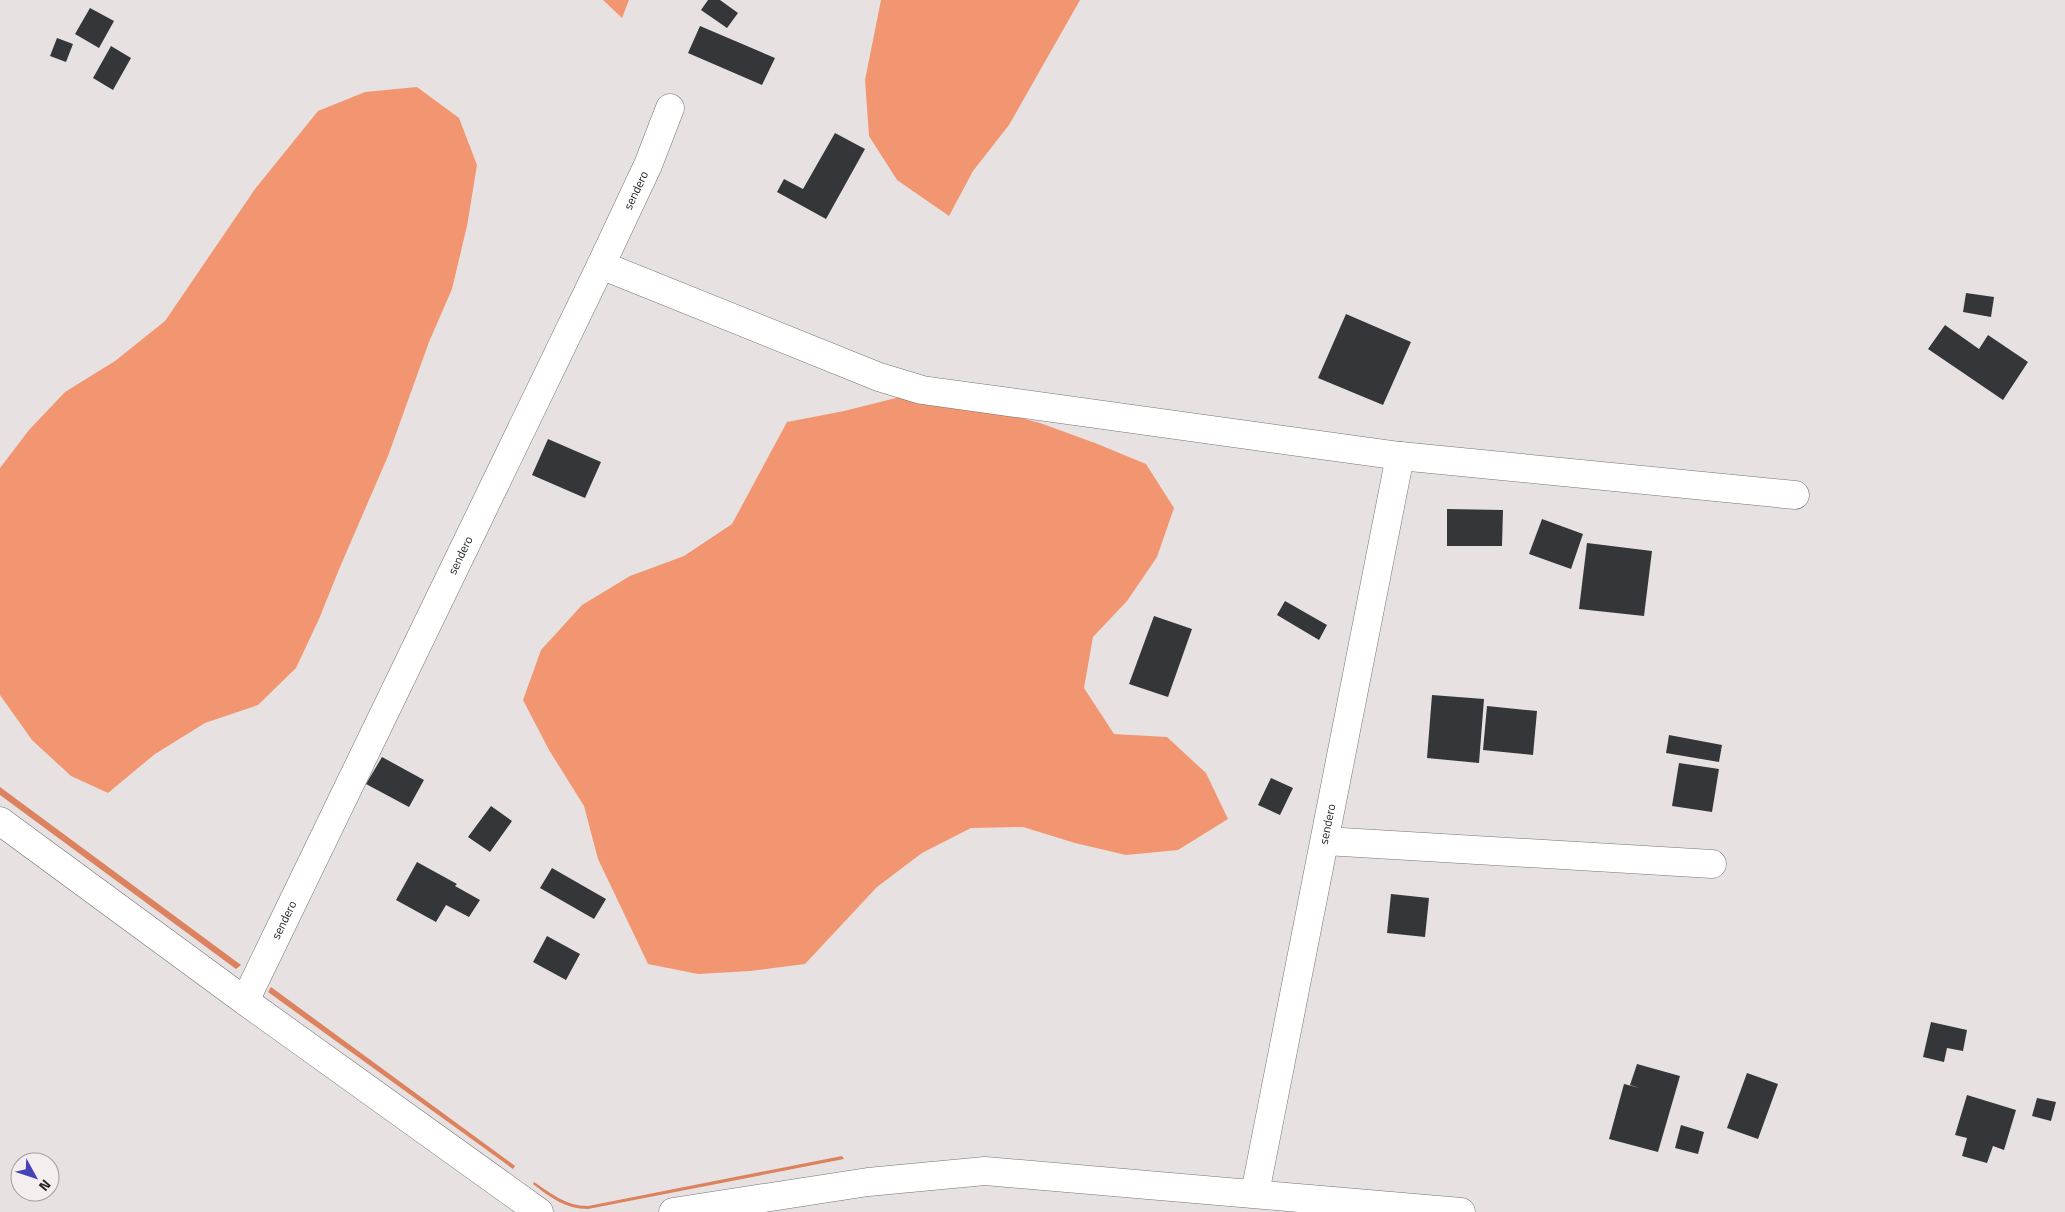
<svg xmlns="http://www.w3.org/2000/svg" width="2065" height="1212" viewBox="0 0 2065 1212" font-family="'Titillium Web',sans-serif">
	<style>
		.forest { fill: #f29672 }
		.water { fill: #dc825f }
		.building { fill: #353639 }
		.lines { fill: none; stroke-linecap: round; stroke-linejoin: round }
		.minor-casing { stroke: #777372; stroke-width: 29 }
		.minor { stroke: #fff; stroke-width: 28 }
		.labels { text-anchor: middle; stroke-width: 5; stroke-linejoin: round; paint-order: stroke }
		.street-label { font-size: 12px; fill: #252423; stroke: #f4efee }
	</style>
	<rect width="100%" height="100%" fill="#e7e2e1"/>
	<path class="forest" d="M603 0H629L622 18Z
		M881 0H1080L1009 125 973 171 949 216 897 180 869 136 865 80Z
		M417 87 459 118 477 165 467 226 452 289 429 342 388 456 340 567 319 619 296 668 258 705 205 723 155 754 108 793 71 776 32 740 0 695V468L29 430 65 392 115 361 165 321 255 189 318 111 365 92Z
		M900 397 984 408 1040 423 1095 443 1146 464 1174 508 1157 557 1127 601 1093 637 1084 688 1114 734 1167 737 1206 773 1228 819 1178 850 1126 855 1075 843 1023 827 971 828 922 853 877 887 805 964 751 971 698 974 648 964 598 859 584 806 549 750 523 700 541 650 582 605 630 576 684 556 732 524 787 422 844 411Z"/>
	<path class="water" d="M0 787 241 965 236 969 0 795Z
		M271 987 515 1166 513 1169 268 992Z
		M842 1156 844 1159 588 1209C565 1209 550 1197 533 1184L534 1182C552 1194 566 1206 588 1206Z"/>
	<path class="building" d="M708 0H720L738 13 727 28 701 10Z
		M90 8 114 21 99 48 75 34Z
		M700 26 775 58 762 85 688 53Z
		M57 38 73 44 66 62 50 56Z
		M111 46 131 58 113 90 93 78Z
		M835 133 865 149 826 219 777 192 784 179 803 189Z
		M1966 293 1994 297 1991 317 1963 312Z
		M1346 314 1411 342 1383 405 1318 378Z
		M1945 325 1979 349 1988 335 2028 362 2003 400 1928 349Z
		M548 439 601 462 585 498 532 475Z
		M1447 509 1503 510 1502 546H1447Z
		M1542 519 1583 534 1571 569 1529 554Z
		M1587 543 1652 551 1644 616 1579 609Z
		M1285 601 1327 625 1319 640 1277 615Z
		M1154 616 1192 629 1168 697 1129 684Z
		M1432 695 1484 699 1479 763 1427 758Z
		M1487 706 1537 711 1533 755 1483 750Z
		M1669 735 1722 745 1719 762 1666 753Z
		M382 757 424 780 409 807 366 784Z
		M1679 763 1719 769 1712 812 1672 806Z
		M1271 778 1293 788 1280 815 1258 805Z
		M491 806 512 821 490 852 468 837Z
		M417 862 457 884 455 886 480 900 469 917 446 905 436 922 396 900Z
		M552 868 606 899 594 919 540 888Z
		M1391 894 1429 898 1425 937 1387 933Z
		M547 936 580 954 566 980 533 962Z
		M1931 1022 1967 1030 1963 1051 1947 1048 1944 1062 1923 1057Z
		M1637 1064 1680 1076 1658 1152 1609 1139 1624 1084 1640 1088 1630 1085Z
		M1747 1073 1778 1084 1758 1139 1727 1128Z
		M1967 1095 2016 1110 2004 1150 1993 1146 1987 1163 1962 1156 1967 1138 1955 1135Z
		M2037 1098 2056 1102 2051 1121 2032 1116Z
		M1681 1125 1704 1132 1698 1154 1675 1148Z"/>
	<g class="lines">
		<defs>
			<g id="minor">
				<path d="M601 265 879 377 922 390 1400 456 1795 495"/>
				<path d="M0 821 245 1001 539 1212"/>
				<path d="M1325 841 1712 864"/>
				<path id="s1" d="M245 1001 601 265 648 165 670 108"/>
				<path id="s2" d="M1255 1193 1400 456"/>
				<path d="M673 1212 868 1182 985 1171 1461 1212"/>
			</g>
		</defs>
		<use href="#minor" class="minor-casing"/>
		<use href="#minor" class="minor"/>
	</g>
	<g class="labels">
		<g class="street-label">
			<text dy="4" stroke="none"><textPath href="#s1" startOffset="900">sendero</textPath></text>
			<text dy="4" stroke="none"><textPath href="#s1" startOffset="495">sendero</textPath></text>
			<text dy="4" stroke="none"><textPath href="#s2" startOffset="376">sendero</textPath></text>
			<text dy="4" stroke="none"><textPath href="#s1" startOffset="90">sendero</textPath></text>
		</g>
	</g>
	<g transform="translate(35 1177) rotate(130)"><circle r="24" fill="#f4efee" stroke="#a19e9d"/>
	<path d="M0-4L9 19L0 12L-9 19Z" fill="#4541b7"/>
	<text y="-8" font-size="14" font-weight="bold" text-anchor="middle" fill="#252423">N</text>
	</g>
</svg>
